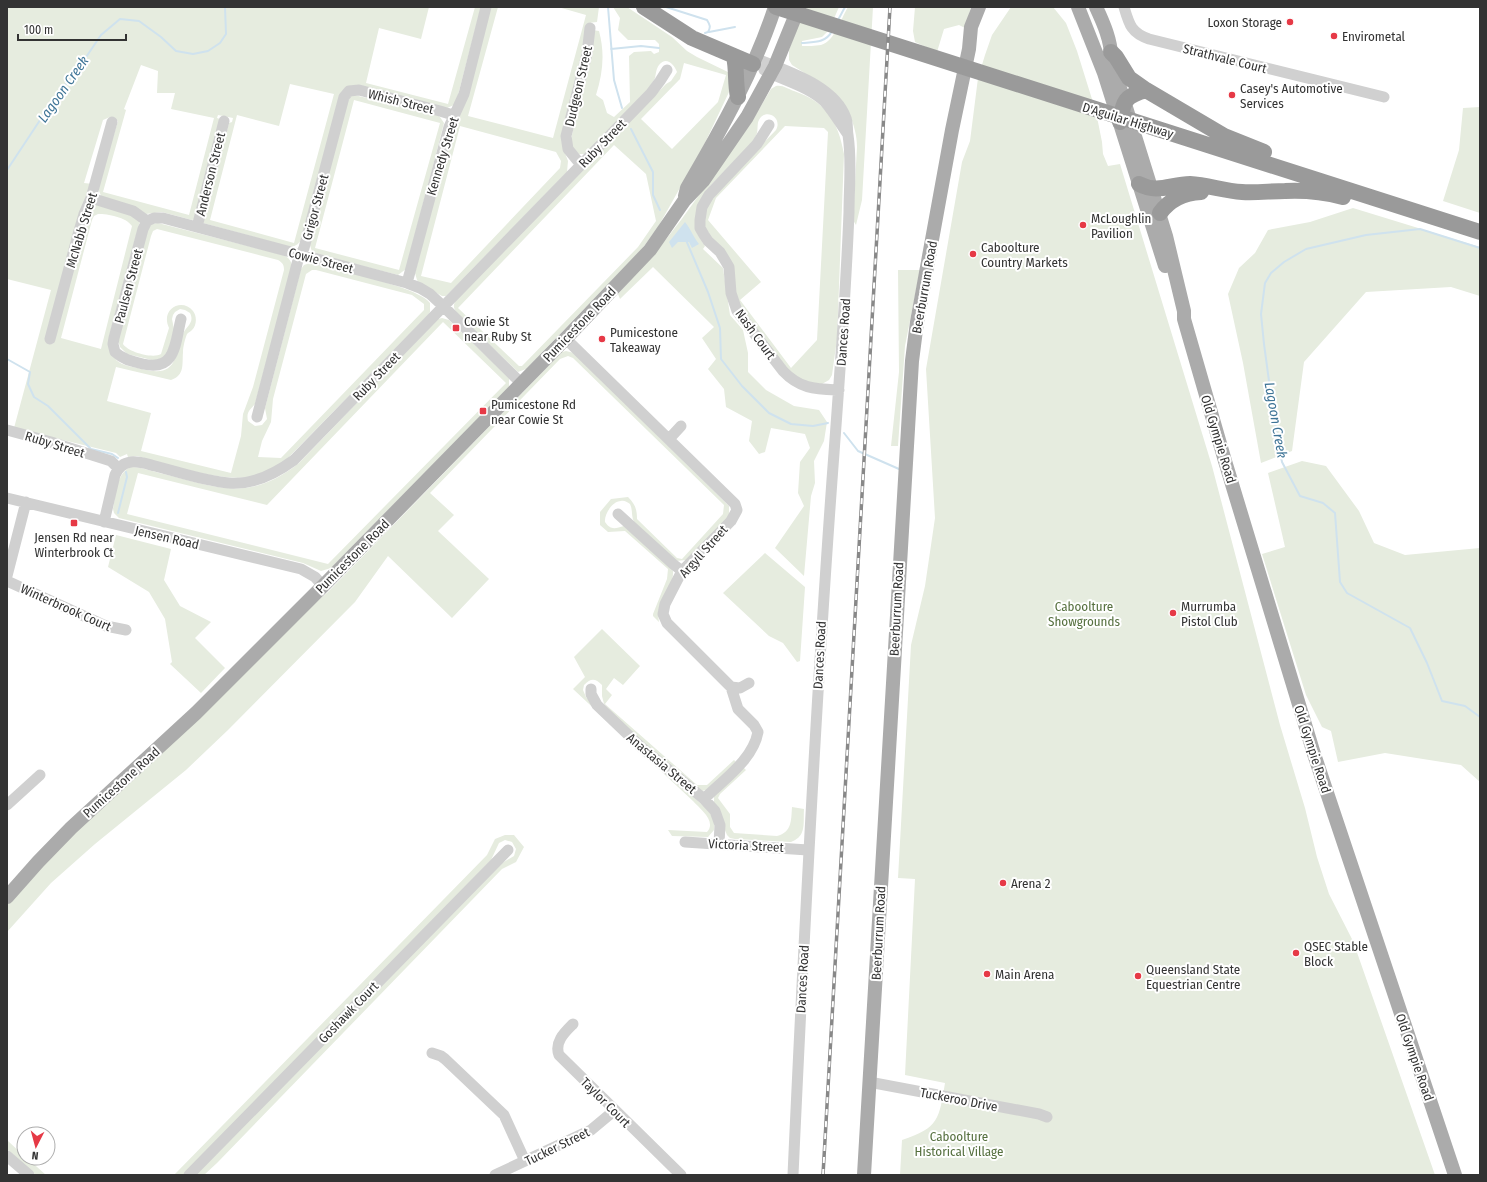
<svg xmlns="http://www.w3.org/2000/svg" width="1487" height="1182" viewBox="0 0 1487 1182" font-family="'Fira Sans Condensed',sans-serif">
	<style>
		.green { fill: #e6ecdf; fill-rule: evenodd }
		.water { fill: #cfe2ee }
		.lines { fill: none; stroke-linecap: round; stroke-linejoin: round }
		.stream { stroke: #cfe2ee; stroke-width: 2 }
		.minor { stroke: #d0d0d0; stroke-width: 11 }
		.major { stroke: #ababab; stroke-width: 14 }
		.highway { stroke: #9a9a9a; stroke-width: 16 }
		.rail-casing { stroke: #888; stroke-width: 3.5 }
		.rail { stroke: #fff; stroke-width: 2; stroke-dasharray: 6; stroke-linecap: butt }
		.poi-dot { fill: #e63946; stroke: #fff; stroke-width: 1.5 }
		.labels { text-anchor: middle; stroke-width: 4; stroke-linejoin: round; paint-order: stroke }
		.poi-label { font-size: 13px; fill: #333; stroke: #fff; text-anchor: start }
		.street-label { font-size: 13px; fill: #333; stroke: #fff }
		.park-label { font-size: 13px; fill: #56703f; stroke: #fff }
		.water-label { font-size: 14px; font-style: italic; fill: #3f7597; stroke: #fff }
	</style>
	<rect width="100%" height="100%" fill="#fff"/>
	<path class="green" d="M7 7H429L421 39 379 28 366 83 448 104 475 7H481L457 99 454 105 447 108 352 86 301 240C298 245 295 246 290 247L203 223 229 123 232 122 233 118 218 115 217 118 220 119 195 219 192 220 162 212 146 214 138 209 102 198 99 191 98 186 118 121 110 117 103 120 84 183 93 184 46 342 53 344 86 217 91 206 95 204 133 214 140 221 109 337 116 360C123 366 133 367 142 369 177 378 174 358 183 334 186 326 195 323 190 313L185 310 180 309 175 312 173 315 172 319 174 329 168 354 165 357 156 361 127 354 120 347 118 340 147 230 151 224 158 223 283 255C288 257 291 260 292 266L255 404C250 410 246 412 248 421L255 426 262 425 267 419 265 408 301 269 304 265 310 263C332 269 420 287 430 303V312L428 315 285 461C276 466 267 472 257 475 228 485 167 464 137 456L128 457 127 454 120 457 116 453 14 428 51 290 7 279ZM141 65 158 71 157 93H175L171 109 214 118 189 215 103 192 126 110 124 109ZM290 84 334 94 294 243 210 220 237 115 279 126ZM98 214C108 214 126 217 132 226L101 349 61 338 92 220 94 216ZM157 229 278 260C283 263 284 265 284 270L253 387 243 414 241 436 231 473 141 451 151 413 107 401 116 367 171 380C185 375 182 365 183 352 183 347 185 339 187 334 189 332 190 332 192 330 197 325 197 316 193 311 182 297 160 309 169 328L161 354C153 359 128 352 123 344L151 236 153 231ZM312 270H316L412 295 424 304V310L281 458 258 457 262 441 271 422 273 399 306 274Z
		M491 7H498L468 116 553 138 586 15 558 7H599L597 22 588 23 563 148 568 161 567 172 446 296H442L419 283 417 280 415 273 453 126ZM460 126 556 152 561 161 560 168 451 283 421 276Z
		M613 7H627L672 37 687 51 697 57 732 74 729 92 704 145 658 227 642 249 526 369 518 372 457 313C453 308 453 305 456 300L666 84 671 81 677 72C674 64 666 56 659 65 656 69 656 74 655 78 653 82 651 85 648 89L585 154H579L570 144 583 84 588 74 591 52 592 30 599 31C605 53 603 73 596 95L603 100 607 113 614 117 630 102 629 56 634 52 651 51 654 54 659 52V44L655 40H628L618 30 620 18ZM684 63 726 75 718 102 672 149 641 119 680 79ZM614 145 646 174 656 221 638 247 522 366H519L458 308Z
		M805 7H839L829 30 822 37 802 41V46C808 46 815 46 821 45 835 41 841 18 848 7H873L862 200 856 225 853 220 857 147C857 135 854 126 850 115L803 72 792 65 789 60V50Z
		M915 7H971L965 28 959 25 944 29 937 52 915 42 913 31Z
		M1011 7H1053L1066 23 1077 51 1096 112 1102 142 1103 154 1108 166 1120 164 1212 466 1280 725 1305 808 1317 857 1329 894 1353 941 1435 1175H900L902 1140C939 1128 939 1119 945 1083L905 1075 915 879 898 878 911 645 925 586 935 518 926 369 962 162 970 141 978 78 985 55 992 35Z
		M776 86C784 85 787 89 794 91 826 102 838 121 844 154L837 339 832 375 829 380 822 384H812L793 376 737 304 734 275 705 230 704 211 714 194 776 130C783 117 765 108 759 120 757 123 758 129 757 133 756 136 754 139 753 142L710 186 695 227 698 235 705 246 703 249 723 268 730 315 743 330 748 353V372L766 390 794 406 819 410 827 422 824 441 814 461 815 483 811 496 804 576 775 548 804 506 798 493 800 462 810 448 805 434 771 428 765 452 759 454 749 441 752 421 726 407 724 389 708 369 716 359 702 338 714 327 653 267 620 299 618 294 667 238 681 220 749 126 771 89ZM785 126 824 128 828 132 817 340 791 368 740 300 761 282 708 220 716 198Z
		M354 95 436 114 440 117 444 123 406 269 398 275 315 254 312 252 310 245 347 102 351 96ZM354 100 440 123 399 270 315 248Z
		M1480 107V213L1443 201 1459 150 1463 108Z
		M1353 208 1480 247V296L1451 287 1366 292 1304 362 1292 451 1261 463 1243 363 1228 294 1239 268 1255 253 1268 230 1310 222Z
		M898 270H920L905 346 898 446H891L899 372Z
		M442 318 449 320 505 374 509 378V387L331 568 321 571 303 563 119 518 114 513 113 509C116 495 116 473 131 467 142 467 154 472 164 474 219 488 250 502 299 463L438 319ZM443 322 506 383 328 564 127 514 138 473 267 505Z
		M566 351 574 353 729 506V514L727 519 686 560 676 561 634 522C631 516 633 510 630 504 627 502 624 500 621 501 612 501 604 515 605 522 611 531 616 528 624 526L671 568 673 571C674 590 655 600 659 622L653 616V614L667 579 668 569 625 531 608 532 600 525V512L611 499 628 497C635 504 637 509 637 519L677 558 682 559 723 514 724 505 573 358 568 356 560 359 430 493 454 515 438 531 489 579 452 618 388 556 355 602 228 730 186 770 95 844 51 883 7 932V904L65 840 298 618 328 592 562 352Z
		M1302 461 1326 466 1359 511 1374 543 1405 555 1480 548V782L1461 765 1385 753 1338 762 1331 731 1322 727 1306 695 1262 554 1285 547 1268 473Z
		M116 535 171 549 164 580 180 606 211 622 195 638 225 668 201 693 170 664 172 662 165 619 149 592 108 567Z
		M765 553 805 587 800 661 797 662 783 643 769 636 723 593Z
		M602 629 640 666 623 685 614 678 606 689 612 695 605 704 697 785H707L734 760 737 763 706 790 702 791 638 740 604 704 602 696V685C595 678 591 678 584 685L583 690 586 697 632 744 706 808 715 820 714 830 708 837 672 836 668 830 707 832C717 821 700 809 693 801L573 689 585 677 574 657Z
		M743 767 746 770 720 794 718 798 730 814V827L734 833 777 836C792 832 791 821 792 807L804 809C803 823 807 836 791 842L735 839 730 838 727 835 714 803V794Z
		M505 835H514L524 847 516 862 502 869 217 1163 204 1175H194L502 863 514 856 516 849 512 842 505 840 499 843 491 860 184 1175H174L487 855 495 839Z
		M7 1140 24 1156V1158H27L46 1175H36L7 1149Z"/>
	<path class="water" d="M685 222C691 229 693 237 699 244L692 248 689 242H678L672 248 669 242Z"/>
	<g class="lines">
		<path class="stream" d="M608 7 614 80 622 108
			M666 7 707 20C710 25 711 27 708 32L705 33
			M838 20 845 7
			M709 32 735 27
			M802 43C814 42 826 43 832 31
			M611 49 641 46 659 48
			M631 129 653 172V195L660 210
			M7 170 54 99 78 69 101 35 120 19 139 21 161 37 176 51 193 54 208 51 220 43 226 34 225 7
			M686 240 708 292 720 328 721 359 742 386 769 413 791 424 813 426 828 423
			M1480 248 1420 229 1366 235 1306 249 1284 262 1271 273 1265 283 1261 314 1264 344 1274 418 1282 462 1300 496 1323 503 1335 513 1340 582 1347 593 1410 628 1427 663 1442 701 1465 706 1480 717
			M7 359 30 372 28 384 34 397 48 406 91 449 112 454 118 458
			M844 433 858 451 899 469
			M118 513 127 477 126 472"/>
		<path class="minor" d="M1124 7C1129 24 1131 33 1149 39L1384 97
			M755 58C785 71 834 84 846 118 848 123 847 130 848 135 852 161 849 186 849 212 846 292 840 372 834 453 816 693 804 934 793 1175
			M764 70C784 81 808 86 825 102 833 111 840 123 847 133
			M769 125 757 144 709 195 702 207 700 220V228L704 235 708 241 720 252 729 267 731 293 737 311 783 371C800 389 815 389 839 390
			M581 165 568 149 566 136 587 54 590 28
			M91 198 133 211 147 221
			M147 221 154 218H163L407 283 420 288 430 294 443 306 521 383
			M147 221 143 229 114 338 113 344 115 352C124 360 132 361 143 364 176 372 175 343 181 319
			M197 227 224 121
			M407 283 449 127 464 94 486 7
			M565 338 735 504 737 510 731 521 682 571 665 604 663 614 667 623 731 687 740 688 749 683
			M50 339 79 231 84 214 91 198 112 122
			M257 417 298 260 304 248 344 97 349 91 359 90 440 111 453 115
			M7 430 51 442 111 461 118 468
			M669 439 681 426
			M7 498 301 569 315 577 323 586
			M618 514 673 564 682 571
			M104 522 115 475C118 468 123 463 131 462 138 461 147 464 155 466 179 472 204 481 229 483 253 485 275 474 294 460L651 93 660 81 667 70
			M7 576 26 502
			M7 581 106 626 126 630
			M591 689V694L597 705 641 747 704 799 715 811 720 825 719 844
			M704 799C723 780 753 760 758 732L754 725 738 709 731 687
			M7 805 40 775
			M685 842 808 850
			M573 1024C565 1032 554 1042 559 1055L681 1175
			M432 1053 441 1056 445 1059 504 1115 525 1161
			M869 1082 1039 1114 1047 1117
			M7 1156 29 1175
			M189 1175 508 850
			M495 1175 591 1130 615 1110"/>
		<path class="major" d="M1078 7 1104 73 1165 266
			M1096 7C1103 22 1112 42 1111 59L1166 236 1184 311V319L1225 461 1314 754 1455 1175
			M685 196 687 188C721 130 754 71 775 7
			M7 897 38 862 71 828 196 713 323 586 570 334 650 250 684 201 703 181 747 117 775 66 799 7
			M864 1175 912 361 917 322 952 130 969 49 971 27 979 7"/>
		<path class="highway" d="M644 7 692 38 753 64
			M776 7 1480 232
			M1111 52 1116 57 1129 78 1146 90 1224 136 1264 152
			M734 56C737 70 735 83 738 97
			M1120 122C1123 101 1125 96 1146 90
			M1139 184C1158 194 1171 184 1190 184 1208 185 1224 191 1242 192 1256 193 1271 191 1285 191 1305 190 1324 192 1343 197
			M1160 213C1170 199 1183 193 1201 192"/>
		<defs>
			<path id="rail" d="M823 1175 890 7"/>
		</defs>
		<use href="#rail" class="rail-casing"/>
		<use href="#rail" class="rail"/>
	</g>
	<g class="poi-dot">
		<circle cx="1290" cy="22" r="4"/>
		<circle cx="1334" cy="36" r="4"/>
		<circle cx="1232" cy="95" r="4"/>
		<circle cx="1083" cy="225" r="4"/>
		<circle cx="973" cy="254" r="4"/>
		<rect x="452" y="324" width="8" height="8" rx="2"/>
		<circle cx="602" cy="339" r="4"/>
		<rect x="479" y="407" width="8" height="8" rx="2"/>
		<rect x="70" y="519" width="8" height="8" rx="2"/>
		<circle cx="1173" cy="613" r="4"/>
		<circle cx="1003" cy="883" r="4"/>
		<circle cx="1296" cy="953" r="4"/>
		<circle cx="987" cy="974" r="4"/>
		<circle cx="1138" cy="976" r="4"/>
	</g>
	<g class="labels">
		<g class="poi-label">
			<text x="1282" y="27" text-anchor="end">Loxon Storage</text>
			<text x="1342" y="41">Envirometal</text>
			<text x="1240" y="93">Casey's Automotive<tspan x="1240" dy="15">Services</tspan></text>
			<text x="1091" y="223">McLoughlin<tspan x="1091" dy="15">Pavilion</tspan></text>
			<text x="981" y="252">Caboolture<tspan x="981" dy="15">Country Markets</tspan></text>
			<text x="464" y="326">Cowie St<tspan x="464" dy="15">near Ruby St</tspan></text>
			<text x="610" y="337">Pumicestone<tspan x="610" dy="15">Takeaway</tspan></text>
			<text x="491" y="409">Pumicestone Rd<tspan x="491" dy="15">near Cowie St</tspan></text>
			<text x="74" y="542" text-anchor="middle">Jensen Rd near<tspan x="74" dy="15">Winterbrook Ct</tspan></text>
			<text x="1181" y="611">Murrumba<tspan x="1181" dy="15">Pistol Club</tspan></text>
			<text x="1011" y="888">Arena 2</text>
			<text x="1304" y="951">QSEC Stable<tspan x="1304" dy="15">Block</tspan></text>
			<text x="1146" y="974">Queensland State<tspan x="1146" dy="15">Equestrian Centre</tspan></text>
			<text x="995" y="979">Main Arena</text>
		</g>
		<g class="street-label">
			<text transform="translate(1225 58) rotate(14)" y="5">Strathvale Court</text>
			<text transform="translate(578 86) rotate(-77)" y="5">Dudgeon Street</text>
			<text transform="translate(401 101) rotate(14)" y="5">Whish Street</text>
			<text transform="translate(1128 120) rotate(17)" y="5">D'Aguilar Highway</text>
			<text transform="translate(602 143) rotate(-46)" y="5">Ruby Street</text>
			<text transform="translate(442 156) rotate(-73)" y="5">Kennedy Street</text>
			<text transform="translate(210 174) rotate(-76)" y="5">Anderson Street</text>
			<text transform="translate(315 207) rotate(-75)" y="5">Grigor Street</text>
			<text transform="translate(81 230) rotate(-73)" y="5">McNabb Street</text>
			<text transform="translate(321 260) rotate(15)" y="5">Cowie Street</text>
			<text transform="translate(128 286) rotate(-75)" y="5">Paulsen Street</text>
			<text transform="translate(924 287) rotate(-80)" y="5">Beerburrum Road</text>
			<text transform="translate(579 324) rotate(-46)" y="5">Pumicestone Road</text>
			<text transform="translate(843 332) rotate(-86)" y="5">Dances Road</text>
			<text transform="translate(756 334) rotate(54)" y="5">Nash Court</text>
			<text transform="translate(376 376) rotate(-46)" y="5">Ruby Street</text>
			<text transform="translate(1219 439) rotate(73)" y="5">Old Gympie Road</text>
			<text transform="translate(55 444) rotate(17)" y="5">Ruby Street</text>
			<text transform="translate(167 537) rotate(13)" y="5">Jensen Road</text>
			<text transform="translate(703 551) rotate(-48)" y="5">Argyll Street</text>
			<text transform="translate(352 556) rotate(-45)" y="5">Pumicestone Road</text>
			<text transform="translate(66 607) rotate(24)" y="5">Winterbrook Court</text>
			<text transform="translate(896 609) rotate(-87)" y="5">Beerburrum Road</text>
			<text transform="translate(819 655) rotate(-87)" y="5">Dances Road</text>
			<text transform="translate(1313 749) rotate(72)" y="5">Old Gympie Road</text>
			<text transform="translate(662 763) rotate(40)" y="5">Anastasia Street</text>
			<text transform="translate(121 782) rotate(-42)" y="5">Pumicestone Road</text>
			<text transform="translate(746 845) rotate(3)" y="5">Victoria Street</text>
			<text transform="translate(878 933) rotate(-87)" y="5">Beerburrum Road</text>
			<text transform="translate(802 979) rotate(-87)" y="5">Dances Road</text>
			<text transform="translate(348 1012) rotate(-46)" y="5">Goshawk Court</text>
			<text transform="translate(1415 1057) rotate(71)" y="5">Old Gympie Road</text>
			<text transform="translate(959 1099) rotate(11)" y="5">Tuckeroo Drive</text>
			<text transform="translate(606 1102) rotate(45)" y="5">Taylor Court</text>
			<text transform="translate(557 1146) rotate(-26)" y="5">Tucker Street</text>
		</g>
		<g class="park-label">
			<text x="1084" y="611">Caboolture<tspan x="1084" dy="15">Showgrounds</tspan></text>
			<text x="959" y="1141">Caboolture<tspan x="959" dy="15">Historical Village</tspan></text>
		</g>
		<g class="water-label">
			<text transform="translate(63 89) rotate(-55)" y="5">Lagoon Creek</text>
			<text transform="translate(1276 420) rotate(80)" y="5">Lagoon Creek</text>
		</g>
	</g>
	<rect width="1487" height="1182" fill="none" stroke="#333333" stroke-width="16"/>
	<g transform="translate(36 1146) rotate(186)"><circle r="19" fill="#ffffff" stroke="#adadad"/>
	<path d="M0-3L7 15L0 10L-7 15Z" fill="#e63946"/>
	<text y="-6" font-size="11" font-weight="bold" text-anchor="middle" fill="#333333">N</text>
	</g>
	<path d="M18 34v6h108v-6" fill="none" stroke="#333333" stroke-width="2"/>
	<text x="24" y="34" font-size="12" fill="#333333" stroke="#ffffff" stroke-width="3" paint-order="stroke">100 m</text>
</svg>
